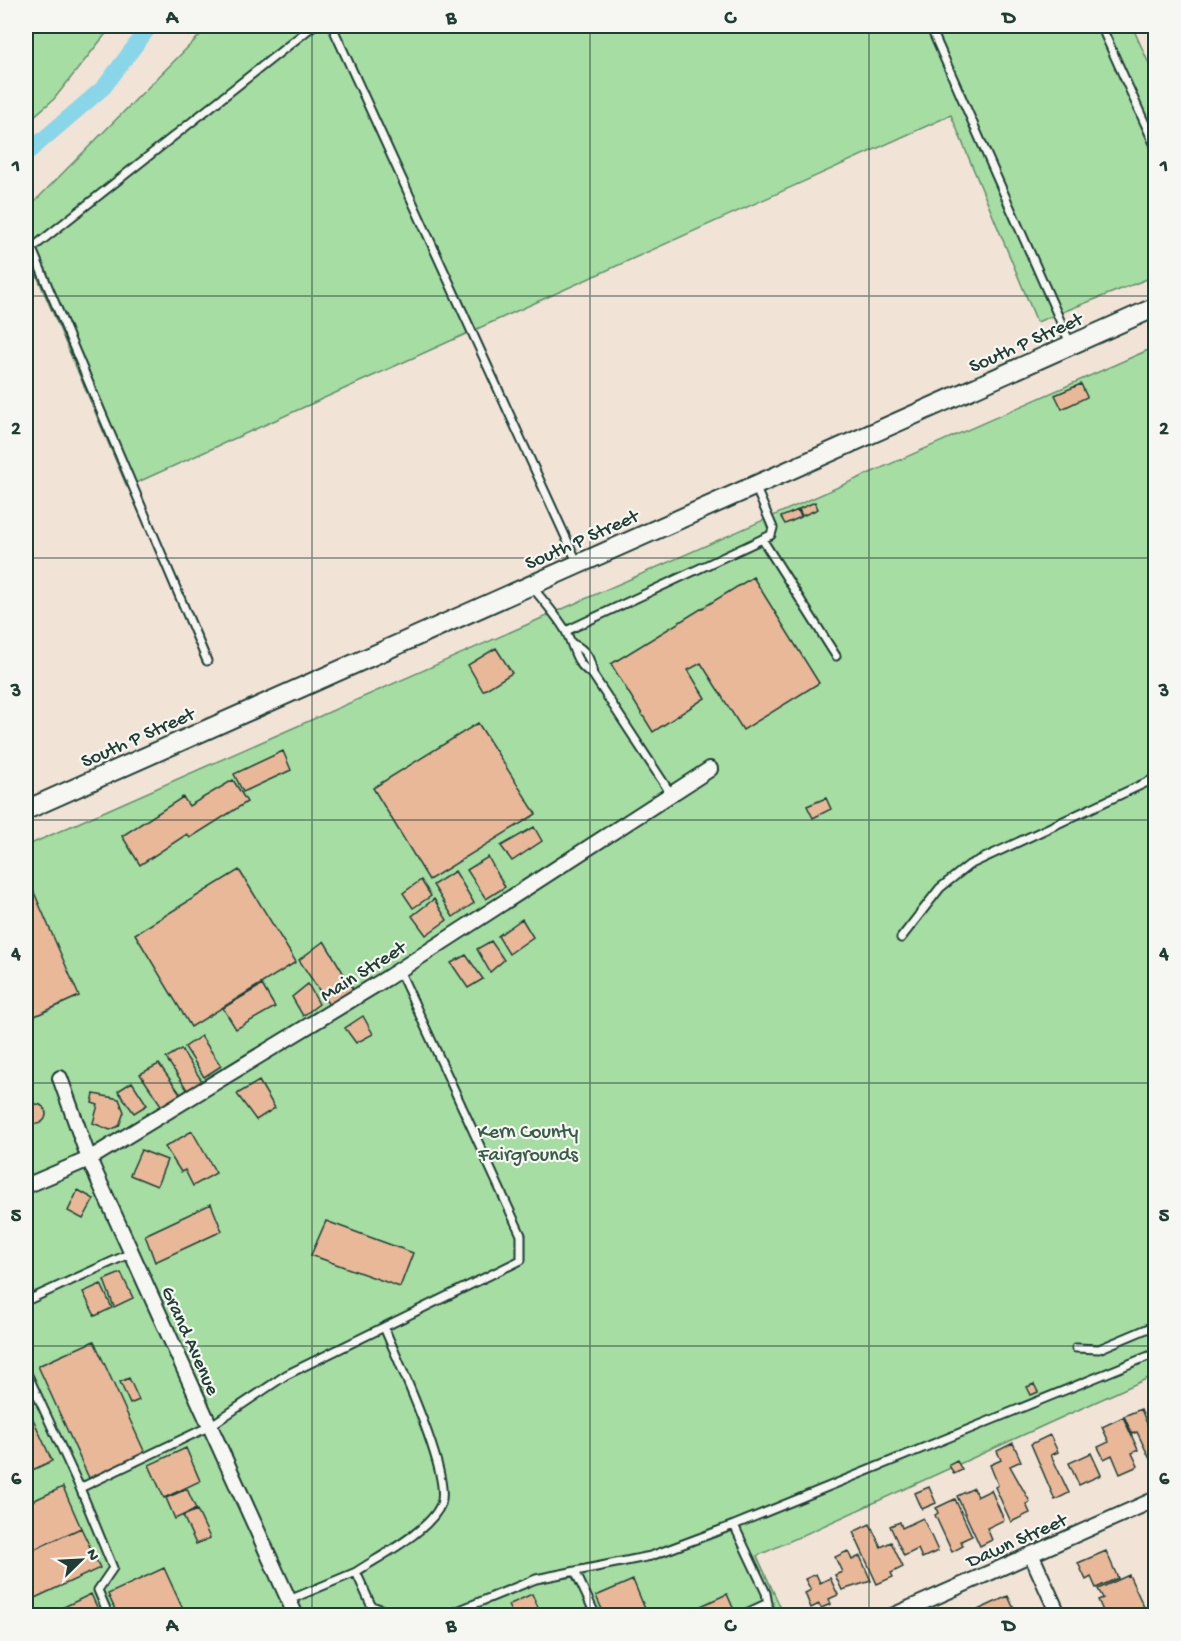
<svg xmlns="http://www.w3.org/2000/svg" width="1181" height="1641" viewBox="0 0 1181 1641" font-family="'Gochi Hand',sans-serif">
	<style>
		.green { fill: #a5dda2; stroke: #628d6b; stroke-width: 1.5 }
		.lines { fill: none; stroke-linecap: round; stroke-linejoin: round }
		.canal { stroke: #88d6e7; stroke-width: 16 }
		.building { fill: #e8b899; stroke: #1f3d34; stroke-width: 1.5 }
		.service-casing { stroke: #1f3d34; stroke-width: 11 }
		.minor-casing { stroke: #1f3d34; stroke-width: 18 }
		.tertiary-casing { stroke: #1f3d34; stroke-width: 22 }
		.service { stroke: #f6f6f2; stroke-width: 7 }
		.minor { stroke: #f6f6f2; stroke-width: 14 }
		.tertiary { stroke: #f6f6f2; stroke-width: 18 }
		.grid { fill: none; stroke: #1f3d34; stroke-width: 1.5; stroke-opacity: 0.55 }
		.labels { text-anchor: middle; stroke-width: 4.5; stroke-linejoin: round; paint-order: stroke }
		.street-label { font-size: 20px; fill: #1f3d34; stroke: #f6f6f2 }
		.park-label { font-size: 20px; fill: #3a5d4a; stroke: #f6f6f2 }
		.neatline { fill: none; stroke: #1f3d34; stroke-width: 2 }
		.grid-label { font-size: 20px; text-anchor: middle; font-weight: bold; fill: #1f3d34 }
	</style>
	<rect width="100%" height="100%" fill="#f2e3d7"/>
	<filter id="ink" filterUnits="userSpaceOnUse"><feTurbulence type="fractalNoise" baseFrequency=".0167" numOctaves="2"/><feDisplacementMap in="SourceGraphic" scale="12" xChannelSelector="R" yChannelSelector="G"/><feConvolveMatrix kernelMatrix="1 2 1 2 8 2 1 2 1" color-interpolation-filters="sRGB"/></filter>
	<g filter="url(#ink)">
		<path class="green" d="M26 26H112L54 99 26 123Z
			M209 26H1132L1155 77V276L1037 322 951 115 127 487 26 250V210Z
			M1155 347V1375L757 1556 784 1615H26V846Z"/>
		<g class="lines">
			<path class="canal" d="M26 154 104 87 150 26"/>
		</g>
		<path class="building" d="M1081 384 1087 397 1062 409 1055 395Z
			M815 502 818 509 802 516 799 509Z
			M798 510 801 517 785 524 781 517Z
			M753 577 819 683 743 730 701 663 688 670 705 698 653 732 611 664Z
			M496 648 512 673 483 691 468 665Z
			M478 723 536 814 429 880 373 788Z
			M283 751 291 770 243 792 234 774Z
			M233 780 247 802 190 838 187 834 140 865 122 836 183 797 189 806Z
			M826 798 831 809 813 818 807 806Z
			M534 827 542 841 512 861 501 846Z
			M488 857 505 887 486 899 467 870Z
			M239 870 296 962 191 1027 135 934Z
			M455 871 474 903 453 917 433 885Z
			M26 874 79 996 26 1020Z
			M421 880 431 896 413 908 403 893Z
			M434 899 447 920 426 935 412 916Z
			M522 919 533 937 509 954 498 936Z
			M324 941 353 989 329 1005 299 960Z
			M491 941 504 960 490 972 477 949Z
			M466 955 483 979 468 988 451 963Z
			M308 984 319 1004 303 1016 292 997Z
			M262 985 275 1007 236 1029 223 1008Z
			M363 1016 373 1034 356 1043 345 1028Z
			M201 1036 221 1066 204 1077 185 1047Z
			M181 1049 202 1081 188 1091 166 1058Z
			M159 1064 182 1096 163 1108 140 1074Z
			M259 1081 275 1108 256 1120 237 1094Z
			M132 1082 147 1105 134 1113 118 1091Z
			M94 1094 119 1099 124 1112 119 1126 110 1130 93 1123 98 1105 92 1103Z
			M26 1114a10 10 0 1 1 20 0a10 10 0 1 1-20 0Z
			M192 1131 216 1173 193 1186 185 1170 181 1172 165 1147Z
			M141 1150 167 1160 157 1186 130 1175Z
			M78 1190 94 1199 83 1219 68 1211Z
			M211 1204 222 1231 155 1262 145 1235Z
			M326 1221 413 1253 400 1287 311 1255Z
			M121 1273 133 1298 114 1307 104 1280Z
			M101 1284 112 1308 95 1316 83 1292Z
			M94 1341 145 1453 89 1478 38 1366Z
			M129 1378 139 1400 130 1404 120 1382Z
			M1034 1384 1038 1392 1031 1395 1027 1387Z
			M26 1404 33 1419 26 1422Z
			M1141 1409 1149 1428 1156 1425V1456L1150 1459 1137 1432 1132 1434 1124 1416Z
			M1123 1417 1138 1450 1132 1453 1138 1466 1120 1474 1112 1455 1104 1459 1098 1447 1109 1442 1102 1427Z
			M33 1419 52 1461 26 1473V1422Z
			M1050 1435 1058 1452 1051 1455 1069 1493 1055 1500 1031 1444Z
			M1013 1443 1021 1461 1010 1466 1030 1502 1026 1504 1030 1513 1011 1522 995 1487 998 1485 990 1465 1001 1460 997 1451Z
			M186 1448 200 1481 164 1498 149 1465Z
			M1091 1453 1101 1475 1079 1485 1069 1463Z
			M957 1461 962 1470 954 1474 949 1465Z
			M63 1487 81 1528 26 1553V1504Z
			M929 1487 936 1503 922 1509 915 1493Z
			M974 1488 977 1497 991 1490 1004 1520 987 1528 992 1540 980 1546 957 1496Z
			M187 1489 196 1509 175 1519 166 1498Z
			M955 1499 972 1536 961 1541 963 1546 952 1552 935 1515 938 1513 936 1508Z
			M197 1510 210 1538 196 1544 183 1516Z
			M923 1518 938 1551 922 1558 918 1549 904 1556 890 1526 900 1522 902 1528Z
			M870 1524 881 1547 891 1542 903 1567 891 1573 893 1577 877 1584 853 1532Z
			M81 1528 100 1568 26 1602V1553Z
			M848 1551 852 1560 860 1556 871 1581 842 1590 835 1575 842 1572 835 1557Z
			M1106 1551 1118 1578 1096 1588 1091 1577 1086 1580 1078 1563Z
			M164 1568 186 1616H118L108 1594Z
			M816 1574 820 1583 830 1578 838 1595 829 1599 831 1604 821 1608 819 1604 811 1608 805 1593 811 1590 805 1579Z
			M1129 1575 1144 1607 1126 1616H1101L1099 1612 1103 1611 1098 1600 1103 1598 1098 1589Z
			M633 1580 648 1616H605L596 1596Z
			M91 1594 101 1616H45Z
			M532 1594 542 1616H513L508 1605Z
			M727 1594 734 1610 722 1616H679Z
			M1008 1596 1015 1611 1008 1616H965Z"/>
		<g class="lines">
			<defs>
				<path id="service" d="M332 26 578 564
					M930 26 1070 343
					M1101 26 1156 148
					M32 249 207 661
					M26 253 313 26
					M762 539 836 656
					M532 587C544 601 555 614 564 628 576 648 572 661 593 675L671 794
					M566 631 771 535 773 528 755 486
					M573 644C587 650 591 660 593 675
					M901 938 940 888 969 865 1156 778
					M26 1301 131 1253
					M384 1327 521 1260V1235L399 970
					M1076 1348 1099 1349 1156 1325
					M26 1371 80 1488 210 1426 286 1375 384 1327C397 1359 452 1475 441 1504 430 1531 380 1556 356 1572
					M80 1488 113 1568 98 1590 109 1616
					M734 1525 766 1593 770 1616
					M575 1571 596 1616
					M289 1600 356 1572 376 1616
					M372 1606 399 1616
					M445 1616 536 1579 651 1556 734 1525 1156 1353
					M740 1616 768 1603"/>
				<path id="minor" d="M60 1078 89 1159 296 1616
					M26 1186 89 1159 387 978 710 769
					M1031 1554 1059 1616
					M892 1616 1156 1499"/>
				<path id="tertiary" d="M26 810 1156 307"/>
			</defs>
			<use href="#service" class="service-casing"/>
			<use href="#minor" class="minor-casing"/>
			<use href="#tertiary" class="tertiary-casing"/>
			<use href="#service" class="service"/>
			<use href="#minor" class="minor"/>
			<use href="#tertiary" class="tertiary"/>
		</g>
	</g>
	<path class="grid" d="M312 26V1616M590 26V1616M869 26V1616M26 296H1156M26 558H1156M26 820H1156M26 1083H1156M26 1346H1156"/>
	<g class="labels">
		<g class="street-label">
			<text transform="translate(1025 341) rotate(-24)" y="7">South P Street</text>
			<text transform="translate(581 538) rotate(-24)" y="7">South P Street</text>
			<text transform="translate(137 736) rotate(-24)" y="7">South P Street</text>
			<text transform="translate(362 970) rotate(-32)" y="7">Main Street</text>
			<text transform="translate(192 1340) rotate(66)" y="7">Grand Avenue</text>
			<text transform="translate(1016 1539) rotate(-24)" y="7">Dawn Street</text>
		</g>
		<g class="park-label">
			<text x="528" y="1137">Kern County<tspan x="528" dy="23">Fairgrounds</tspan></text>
		</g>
	</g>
	<rect width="1181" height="1641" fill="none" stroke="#f6f6f2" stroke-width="66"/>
	<g transform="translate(81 1560) rotate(66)" stroke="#f6f6f2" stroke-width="4.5" paint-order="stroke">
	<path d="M0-4.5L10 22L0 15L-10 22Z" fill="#1f3d34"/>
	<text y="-9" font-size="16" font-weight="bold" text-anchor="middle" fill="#1f3d34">N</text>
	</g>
	<rect x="33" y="33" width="1115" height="1575" class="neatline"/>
	<g class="grid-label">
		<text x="172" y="23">A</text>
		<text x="451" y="23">B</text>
		<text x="730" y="23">C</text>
		<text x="1009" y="23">D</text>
		<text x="16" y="171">1</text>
		<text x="1164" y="171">1</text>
		<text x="16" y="434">2</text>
		<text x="1164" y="434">2</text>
		<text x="16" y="696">3</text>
		<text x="1164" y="696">3</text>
		<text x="16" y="959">4</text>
		<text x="1164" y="959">4</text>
		<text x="16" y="1221">5</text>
		<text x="1164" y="1221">5</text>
		<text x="16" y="1484">6</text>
		<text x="1164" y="1484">6</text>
		<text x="172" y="1631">A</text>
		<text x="451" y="1631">B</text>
		<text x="730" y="1631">C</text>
		<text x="1009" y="1631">D</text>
	</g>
</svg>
